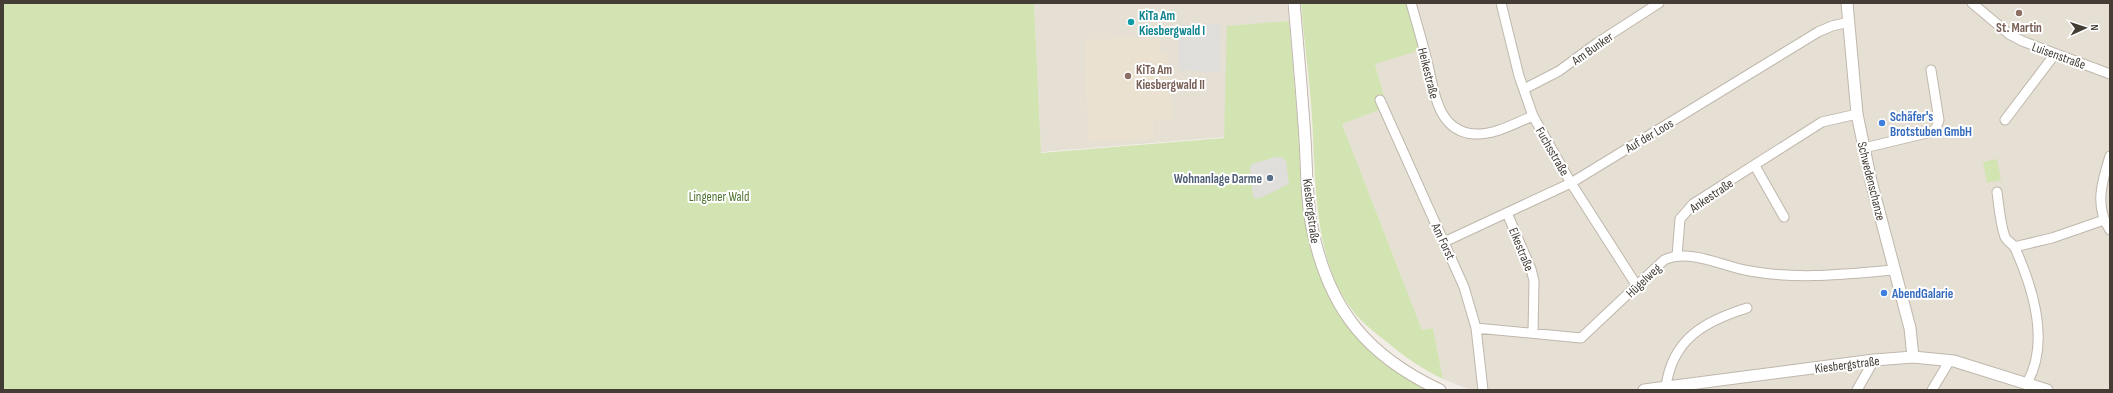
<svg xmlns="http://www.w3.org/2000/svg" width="2113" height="393" viewBox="0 0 2113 393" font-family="'Sofia Sans Condensed',sans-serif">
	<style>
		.residential { fill: #e5dfd4 }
		.education { fill: #eae1d1 }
		.green { fill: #d1e4b1 }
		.parking { fill: #e0dedb }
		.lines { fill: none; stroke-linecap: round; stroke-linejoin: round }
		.minor-casing { stroke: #c0b7ac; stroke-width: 11 }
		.tertiary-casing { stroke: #c0b7ac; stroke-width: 13 }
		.minor { stroke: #fff; stroke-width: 9 }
		.tertiary { stroke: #fff; stroke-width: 11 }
		.education-dot { fill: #8d6e63; stroke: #fff; stroke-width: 1.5 }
		.culture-dot { fill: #0f9aa8; stroke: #fff; stroke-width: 1.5 }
		.shop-dot { fill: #3f7fe0; stroke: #fff; stroke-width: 1.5 }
		.service-dot { fill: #5c6f8a; stroke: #fff; stroke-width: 1.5 }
		.labels { text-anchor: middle; stroke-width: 4; stroke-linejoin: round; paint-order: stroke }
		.culture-label { font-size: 13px; font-weight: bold; fill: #0d838f; stroke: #fff; text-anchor: start }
		.education-label { font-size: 13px; font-weight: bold; fill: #785e54; stroke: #fff }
		.street-label { font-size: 13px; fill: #443d36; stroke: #fff }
		.shop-label { font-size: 13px; font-weight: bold; fill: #366cbe; stroke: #fff; text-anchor: start }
		.service-label { font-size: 13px; font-weight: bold; fill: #4e5e75; stroke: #fff; text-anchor: end }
		.park-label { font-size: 13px; fill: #4d722d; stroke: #fff }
	</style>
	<rect width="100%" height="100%" fill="#f2ede6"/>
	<path class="residential" d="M1034 3H1287L1289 21 1228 26 1224 137 1041 152Z
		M1407 3H2110V390H1471L1443 379 1433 328 1422 330 1342 124 1387 107 1375 64Z"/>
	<path class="education" d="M1160 38V53H1168L1173 119H1153V139L1088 142 1085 39Z"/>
	<path class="green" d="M3 3H1034L1041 153 1224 138 1227 26 1289 21 1298 127 1301 192 1307 233 1316 266 1328 294 1346 322 1435 390H3Z
		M1301 3H1407L1420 50 1375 64 1387 107 1342 124 1422 330 1433 328 1443 379C1422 369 1405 357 1387 342 1374 332 1359 320 1350 307 1313 256 1316 178 1312 118 1310 80 1304 41 1301 3Z
		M1997 159 2001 180 1987 183 1983 162Z"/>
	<path class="parking" d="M1220 24 1219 72 1179 70V25Z
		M1275 157H1282L1286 161 1289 184 1263 197 1255 199 1253 197 1250 168 1252 164Z"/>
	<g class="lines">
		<defs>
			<path id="minor" d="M1411 3C1417 24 1423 44 1428 65 1434 92 1438 132 1475 134 1495 135 1515 123 1533 116
				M1501 3 1519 76 1533 116 1571 183 1637 286
				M1972 3 2009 34 2022 41 2110 74
				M1524 89 1559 71 1597 43 1659 3
				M1380 100 1464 287 1476 328 1483 390
				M2005 120 2055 54
				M1864 148 1931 132 1936 128 1939 120 1931 70
				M2110 156C2102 181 2094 207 2110 230
				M1755 166 1784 217
				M1997 192C1999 206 2000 223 2005 237 2007 241 2013 244 2015 248 2033 288 2050 343 2027 383
				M1507 213 1531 269 1534 281 1533 333
				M1444 242 1571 183 1818 32 1832 26 1849 22
				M2014 247 2052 238 2104 220
				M1677 256 1680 219 1693 204 1822 122 1857 114
				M1476 328 1581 338 1664 260C1690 248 1724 267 1750 271 1799 280 1846 274 1894 270
				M1666 387C1672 339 1705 321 1747 308
				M1857 390 1874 360
				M1932 390 1947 365"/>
			<path id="tertiary" d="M1294 3C1298 48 1302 94 1305 139 1307 169 1306 202 1313 232 1330 311 1368 356 1440 390
				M1847 3 1857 114 1871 181 1910 328 1913 357
				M1644 390 1874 360 1913 357 1954 361 2047 390"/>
		</defs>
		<use href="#minor" class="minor-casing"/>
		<use href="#tertiary" class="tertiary-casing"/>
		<use href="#minor" class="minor"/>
		<use href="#tertiary" class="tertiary"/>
	</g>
	<g class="education-dot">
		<circle cx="2019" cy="13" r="4"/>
		<circle cx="1128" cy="76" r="4"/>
	</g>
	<circle class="culture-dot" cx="1131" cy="22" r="4"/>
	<g class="shop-dot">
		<circle cx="1882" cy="123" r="4"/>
		<circle cx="1884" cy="293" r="4"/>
	</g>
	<circle class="service-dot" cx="1270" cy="178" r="4"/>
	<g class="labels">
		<g class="culture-label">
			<text x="1139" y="20">KiTa Am<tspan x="1139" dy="15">Kiesbergwald I</tspan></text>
		</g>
		<g class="education-label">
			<text x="2019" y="32">St. Martin</text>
			<text x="1136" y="74" text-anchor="start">KiTa Am<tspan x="1136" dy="15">Kiesbergwald II</tspan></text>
		</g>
		<g class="street-label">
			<text transform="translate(1592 48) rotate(-35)" y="5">Am Bunker</text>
			<text transform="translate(2059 55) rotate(20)" y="5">Luisenstraße</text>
			<text transform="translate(1429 73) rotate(76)" y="5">Heikestraße</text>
			<text transform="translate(1649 135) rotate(-31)" y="5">Auf der Loos</text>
			<text transform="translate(1553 151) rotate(60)" y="5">Fuchsstraße</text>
			<text transform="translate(1872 181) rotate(76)" y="5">Schwedenschanze</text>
			<text transform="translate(1711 195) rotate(-34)" y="5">Ankestraße</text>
			<text transform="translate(1312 211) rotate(83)" y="5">Kiesbergstraße</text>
			<text transform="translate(1444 241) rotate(65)" y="5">Am Forst</text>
			<text transform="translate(1522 249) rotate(68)" y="5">Elkestraße</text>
			<text transform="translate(1643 280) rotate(-43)" y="5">Hügelweg</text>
			<text transform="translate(1847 364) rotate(-7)" y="5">Kiesbergstraße</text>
		</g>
		<g class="shop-label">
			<text x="1890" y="121">Schäfer's<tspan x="1890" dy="15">Brotstuben GmbH</tspan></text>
			<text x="1892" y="298">AbendGalarie</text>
		</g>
		<g class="service-label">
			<text x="1262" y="183">Wohnanlage Darme</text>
		</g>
		<g class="park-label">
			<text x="719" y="201">Lingener Wald</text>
		</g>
	</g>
	<rect width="2113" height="393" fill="none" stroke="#443d36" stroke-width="8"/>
	<g transform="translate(2085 28) rotate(87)" stroke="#ffffff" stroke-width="3" paint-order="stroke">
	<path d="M0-3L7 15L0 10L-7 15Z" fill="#443d36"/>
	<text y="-6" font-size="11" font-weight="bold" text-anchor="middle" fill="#443d36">N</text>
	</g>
</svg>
